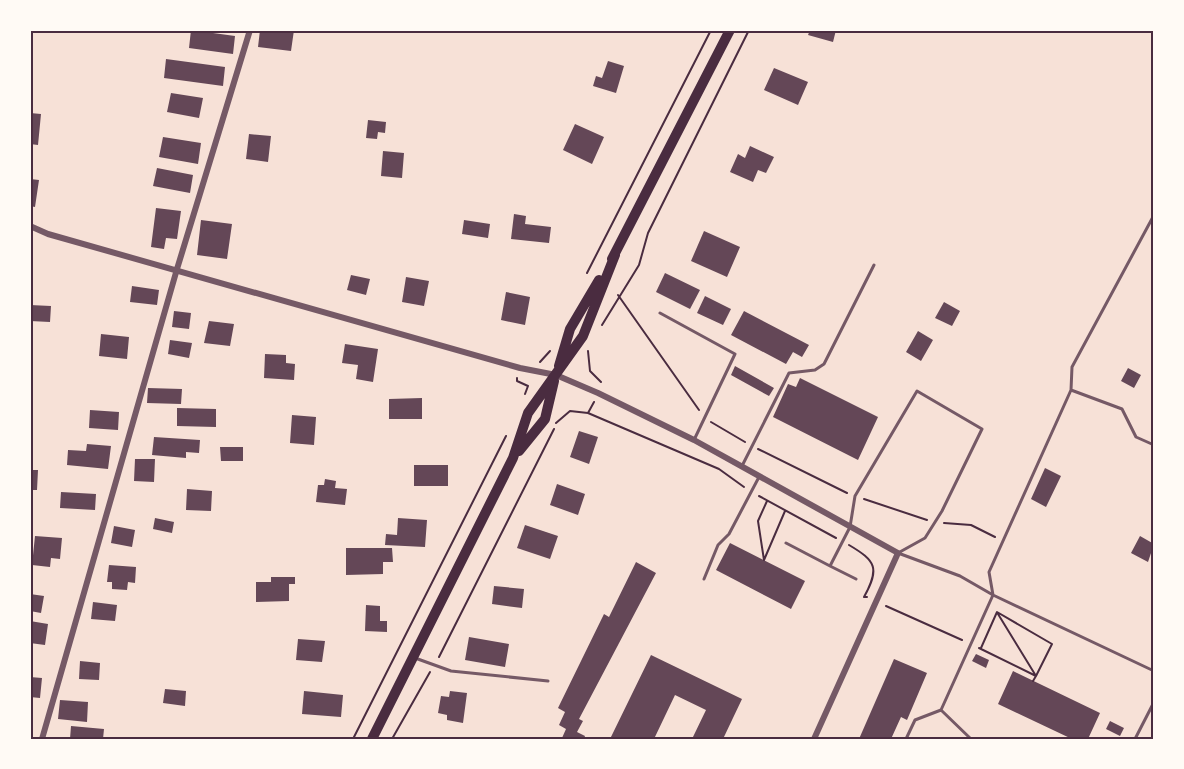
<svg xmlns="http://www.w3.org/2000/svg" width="1184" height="769" viewBox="0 0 1184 769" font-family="'Noto Sans',sans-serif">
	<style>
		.building { fill: #644757 }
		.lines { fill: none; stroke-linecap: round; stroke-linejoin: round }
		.path { stroke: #4a2c40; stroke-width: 2 }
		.service { stroke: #755966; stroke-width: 3 }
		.minor { stroke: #755966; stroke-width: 6 }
		.primary { stroke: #4a2c40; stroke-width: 10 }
		.neatline { fill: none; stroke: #4a2c40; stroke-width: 2 }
	</style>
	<rect width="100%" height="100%" fill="#f7e1d7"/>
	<path class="building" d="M191 30 235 36 233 54 189 48Z
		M260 30H294L291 51 258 47Z
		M810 30H836L833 42 808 35Z
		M166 59 225 67 223 86 164 78Z
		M608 61 624 66 616 93 593 86 596 76 602 78Z
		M774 68 808 82 798 105 764 90Z
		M171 93 203 98 199 118 167 112Z
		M30 113 41 114 38 145 30 144Z
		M368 120 386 122 385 133 378 132 377 139 366 138Z
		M575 124 604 137 592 164 563 150Z
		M249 134 271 136 268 162 246 159Z
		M163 137 201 143 198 164 159 157Z
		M750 146 774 157 766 173 758 170 753 182 730 172 738 154 745 158Z
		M383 151 404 153 402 178 381 176Z
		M157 168 193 175 190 193 153 186Z
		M30 179 39 180 35 207 30 206Z
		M156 208 181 211 177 239 166 238 164 249 151 247Z
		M514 214 526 216 525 224 551 227 549 243 511 239Z
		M201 220 232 224 227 259 197 255Z
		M464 220 490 224 488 238 462 234Z
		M704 231 740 247 727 277 691 261Z
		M665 273 700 290 690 309 656 292Z
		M351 275 370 279 366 295 347 290Z
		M406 277 429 281 424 306 402 302Z
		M132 286 159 290 157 305 130 302Z
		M506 292 530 297 525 325 501 320Z
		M705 296 731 309 723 325 697 313Z
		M944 302 960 311 952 326 935 318Z
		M30 305 51 306 50 322 30 321Z
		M174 311 191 313 189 329 172 327Z
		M744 311 809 345 802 357 793 352 786 364 731 335Z
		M209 321 234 324 230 346 204 343Z
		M918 331 933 340 921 361 906 352Z
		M101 334 129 337 127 359 99 356Z
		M170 340 192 343 189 358 168 354Z
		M345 344 378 349 373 382 356 379 358 365 342 363Z
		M265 354 286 355V363L295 364 294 380 264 378Z
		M735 366 774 388 769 396 731 375Z
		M1128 368 1141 375 1134 388 1121 381Z
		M800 378 878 417 858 460 773 417 788 384 796 387Z
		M148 388 182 389 181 404 147 403Z
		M422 398V419H389V399Z
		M177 408 216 409V427L177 426Z
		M90 410 119 412 118 430 89 428Z
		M292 415 316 417 314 445 290 443Z
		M579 431 598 437 589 464 570 457Z
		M154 437 200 440 199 453 186 452V458L152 455Z
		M87 444 111 446 108 469 67 465 68 450 86 451Z
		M220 447H243V461H221Z
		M135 459H155L154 482 134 481Z
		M414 465H448V486H414Z
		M1045 468 1061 476 1046 507 1031 499Z
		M30 470H38L37 490H30Z
		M325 479 336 481 335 488 347 489 345 505 316 502 318 485H324Z
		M557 484 585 494 578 515 550 505Z
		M187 489 212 491 211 511 186 510Z
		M61 492 96 494 95 510 60 508Z
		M155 518 174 522 172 533 153 529Z
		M398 518 427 520 425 547 385 545 386 534 397 535Z
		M525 525 558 536 550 559 517 548Z
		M114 526 135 530 132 547 111 543Z
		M35 536 62 538 60 559 51 558 50 567 32 565Z
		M1140 536 1154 544 1148 562 1131 553Z
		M730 543 805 581 791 609 716 570Z
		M346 548H392L393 562H383V574L346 575Z
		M636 562 656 573 579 719 583 721 577 732 585 736 584 739H565L562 738 566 729 559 725 565 712 558 708 604 614 609 617Z
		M109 565 136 567 135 583 128 582 127 590 112 589V582H107Z
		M271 577H295V584H289V601L256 602V582H271Z
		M494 586 524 589 522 608 492 604Z
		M30 594 44 596 41 613 30 611Z
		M93 602 117 605 115 621 91 619Z
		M366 605 380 606V621H387V632L365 631Z
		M30 621 48 624 45 645 30 643Z
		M469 637 509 644 505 667 465 660Z
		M298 639 325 641 322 662 296 660Z
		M976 654 989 660 986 668 972 661Z
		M651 655 742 699 723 739H692L706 710 675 695 654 739H610Z
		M894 659 927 673 907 720 901 717 891 739H859Z
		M80 661 100 663 99 680 79 679Z
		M1013 671 1100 713 1088 739H1072L998 704Z
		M30 677 42 678 40 698 30 697Z
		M165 689 186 691 185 706 163 703Z
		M304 691 343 695 341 717 302 714Z
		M450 691 467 693 463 723 447 720V715L438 713 441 696 449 697Z
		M60 700 88 702 87 722 58 719Z
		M1110 721 1124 728 1120 736 1106 729Z
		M71 726 104 729 103 739H70Z"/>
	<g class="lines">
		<path class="path" d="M587 273 711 30
			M618 295 699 410
			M602 325 639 265 648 233 749 30
			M588 351 590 371 601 382
			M540 362 550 351
			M517 378V381L528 386 525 394
			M588 413 594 402
			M711 422 745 442
			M556 423 570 411 588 413 719 469 744 487
			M758 449 847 493
			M759 496 836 538
			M864 499 927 520
			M767 501 758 521 764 560 785 511
			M944 523 971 525 995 537
			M849 545C876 561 880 568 864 597H867
			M886 606 962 640
			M998 614 1036 676 1033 681
			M979 648 1036 676 1052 644 997 612 981 648
			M439 657 554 429
			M353 739 506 436
			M392 739 430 672"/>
		<path class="service" d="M1154 215 1072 367 1071 390 989 572 993 595 1154 671
			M660 313 735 354 694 440
			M1071 390 1122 409 1136 437 1154 445
			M742 466 789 373 815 370 824 364 874 265
			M786 543 830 566 850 527 855 496 917 391 982 429 942 511 925 538 898 553
			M898 553 960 576 993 595 941 710 971 739
			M830 566 856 579
			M704 579 718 545 729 534 759 477
			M415 658 451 671 548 681
			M906 739 915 720 941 710
			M1135 739 1154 702"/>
		<path class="minor" d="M30 226 48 234 520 368 556 375 598 393 694 440 898 553 814 739
			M42 739 177 269 250 30"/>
		<path class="primary" d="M612 259 730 30
			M559 366 570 329 599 280
			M519 451 545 419 554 381
			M372 739 513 458 528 413 583 336 615 255"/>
	</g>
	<rect width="1184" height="769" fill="none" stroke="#fffaf5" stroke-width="63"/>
	<rect x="32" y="32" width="1120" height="706" class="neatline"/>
</svg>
